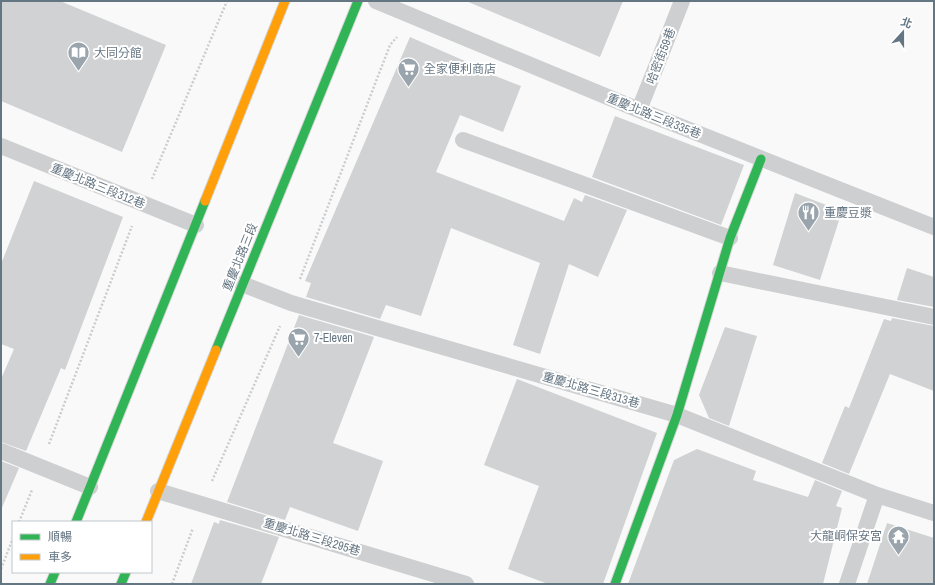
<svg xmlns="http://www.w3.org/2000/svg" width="935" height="585" viewBox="0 0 935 585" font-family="'Archivo Narrow','Noto Sans TC',sans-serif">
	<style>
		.building { fill: #d0d2d3 }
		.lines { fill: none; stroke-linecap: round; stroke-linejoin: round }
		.fast-casing { stroke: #d5d6d7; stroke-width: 11 }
		.slow-casing { stroke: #d5d6d7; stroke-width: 11 }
		.path { stroke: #cbcccd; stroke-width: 2.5; stroke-dasharray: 2 2; stroke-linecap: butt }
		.lane { stroke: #cecfd0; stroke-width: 16 }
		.fast { stroke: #30b455; stroke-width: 9 }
		.slow { stroke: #ff9f0a; stroke-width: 9 }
		.labels { text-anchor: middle; stroke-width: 4; stroke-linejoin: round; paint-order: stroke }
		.poi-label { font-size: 12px; fill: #657683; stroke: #fff; text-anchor: start }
		.street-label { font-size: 12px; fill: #657683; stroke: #fff }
	</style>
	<rect width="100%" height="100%" fill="#f9f9f9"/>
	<path class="building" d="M1 1H60L166 45 122 152 1 101Z
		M466 1H623L600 57Z
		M410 37 481 68 480 70 521 86 503 132 460 115 436 172 564 221 574 198 582 202 585 195 627 210 598 277 569 264 540 354 513 345 540 263 451 228 421 316 386 305 380 319 306 297 311 283 305 281Z
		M615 116 744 165 721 225 592 177Z
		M34 181 123 217 65 370 61 368 26 451 1 442V379L14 349 1 344V264Z
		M795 193 842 211 820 280 773 265Z
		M907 268 934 277V307L897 300Z
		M299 315 374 337 333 443 383 461 358 531 290 507 285 520 227 502Z
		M892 318 934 326V391L890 374 849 474 822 463 845 406 849 408 884 319 891 321Z
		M725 327 757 336 729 426 709 418 699 395Z
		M517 379 657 433 603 584H548L508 569 539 486 484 465Z
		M697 449 756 471 753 480 808 497 815 480 842 491 836 506 842 508 823 584H628L674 460Z
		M1 461 19 468 1 510Z
		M220 520 279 537 261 584H191L214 522 219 524Z
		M887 523 934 538V584H867Z"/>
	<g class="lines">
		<defs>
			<path id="fast" d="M216 350 358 1
				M76 522 205 201
				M50 584 55 572
				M121 584 126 572
				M615 584 677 415 730 238 761 159"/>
			<path id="slow" d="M205 201 285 1
				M146 522 216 350"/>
		</defs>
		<use href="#fast" class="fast-casing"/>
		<use href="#slow" class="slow-casing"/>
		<path class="path" d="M152 179 227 1
			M300 279 390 45 397 37
			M49 444 132 226
			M212 481 280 326
			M19 522 32 490
			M1 569 13 538
			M172 584 193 528"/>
		<path class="lane" d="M376 1 639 110 934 227
			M639 110 682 1
			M463 140 730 238
			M1 146 196 225
			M720 273 934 317
			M242 284 291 303 677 415 877 495 934 513
			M1 451 90 487
			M158 491 466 584
			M847 584 877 495"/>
		<use href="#fast" class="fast"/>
		<use href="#slow" class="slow"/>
	</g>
	<defs>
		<symbol id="library-pin" viewBox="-11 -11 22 30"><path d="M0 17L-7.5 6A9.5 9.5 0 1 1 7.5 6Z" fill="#99a4ac" stroke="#fff"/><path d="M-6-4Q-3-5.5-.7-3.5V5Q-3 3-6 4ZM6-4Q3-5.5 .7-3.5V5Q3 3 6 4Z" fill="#fff"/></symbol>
		<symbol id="supermarket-pin" viewBox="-11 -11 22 30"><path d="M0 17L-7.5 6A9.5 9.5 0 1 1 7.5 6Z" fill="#99a4ac" stroke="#fff"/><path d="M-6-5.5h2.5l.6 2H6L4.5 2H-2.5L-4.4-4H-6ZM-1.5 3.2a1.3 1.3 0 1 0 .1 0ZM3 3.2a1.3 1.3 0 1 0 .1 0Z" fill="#fff"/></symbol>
		<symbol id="restaurant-pin" viewBox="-11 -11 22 30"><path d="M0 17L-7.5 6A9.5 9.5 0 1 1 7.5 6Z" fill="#99a4ac" stroke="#fff"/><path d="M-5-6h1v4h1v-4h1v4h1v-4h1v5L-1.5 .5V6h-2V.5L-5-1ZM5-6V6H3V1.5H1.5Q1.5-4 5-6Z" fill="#fff"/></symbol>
		<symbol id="temple-pin" viewBox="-11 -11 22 30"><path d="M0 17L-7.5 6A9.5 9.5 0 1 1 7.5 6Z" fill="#99a4ac" stroke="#fff"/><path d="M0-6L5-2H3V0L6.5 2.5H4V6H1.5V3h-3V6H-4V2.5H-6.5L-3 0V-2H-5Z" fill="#fff"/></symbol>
	</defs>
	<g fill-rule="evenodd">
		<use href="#library-pin" x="66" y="40" width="25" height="34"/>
		<use href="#supermarket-pin" x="396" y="56" width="25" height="34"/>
		<use href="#restaurant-pin" x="796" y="200" width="25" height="34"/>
		<use href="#supermarket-pin" x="286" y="326" width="25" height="34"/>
		<use href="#temple-pin" x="886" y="524" width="25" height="34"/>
	</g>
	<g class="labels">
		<g class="poi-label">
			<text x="94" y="57">大同分館</text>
			<text x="424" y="73">全家便利商店</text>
			<text x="824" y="217">重慶豆漿</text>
			<text x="314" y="342">7-Eleven</text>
			<text x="882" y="540" text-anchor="end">大龍峒保安宮</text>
		</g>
		<g class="street-label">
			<text transform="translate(661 56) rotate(-69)" y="4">哈密街59巷</text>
			<text transform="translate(654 116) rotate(22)" y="4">重慶北路三段335巷</text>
			<text transform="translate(98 186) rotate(22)" y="4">重慶北路三段312巷</text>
			<text transform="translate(240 257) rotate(-68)" y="4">重慶北路三段</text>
			<text transform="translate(591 390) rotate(16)" y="4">重慶北路三段313巷</text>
			<text transform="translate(312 537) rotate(17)" y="4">重慶北路三段295巷</text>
		</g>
	</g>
	<rect width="935" height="585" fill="none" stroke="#657683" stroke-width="4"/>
	<rect x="12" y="521" width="140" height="52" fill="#ffffff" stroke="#c1c8cd"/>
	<rect x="20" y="534" width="20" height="6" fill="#30b455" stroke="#c1c8cd"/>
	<text x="48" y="541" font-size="12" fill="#657683">順暢</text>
	<rect x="20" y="554" width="20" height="6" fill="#ff9f0a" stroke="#c1c8cd"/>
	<text x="48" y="561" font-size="12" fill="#657683">車多</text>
	<g transform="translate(903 32) rotate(21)" stroke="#ffffff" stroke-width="3" paint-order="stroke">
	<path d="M0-3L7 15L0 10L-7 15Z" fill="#657683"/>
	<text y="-6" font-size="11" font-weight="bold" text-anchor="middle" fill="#657683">北</text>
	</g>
</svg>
